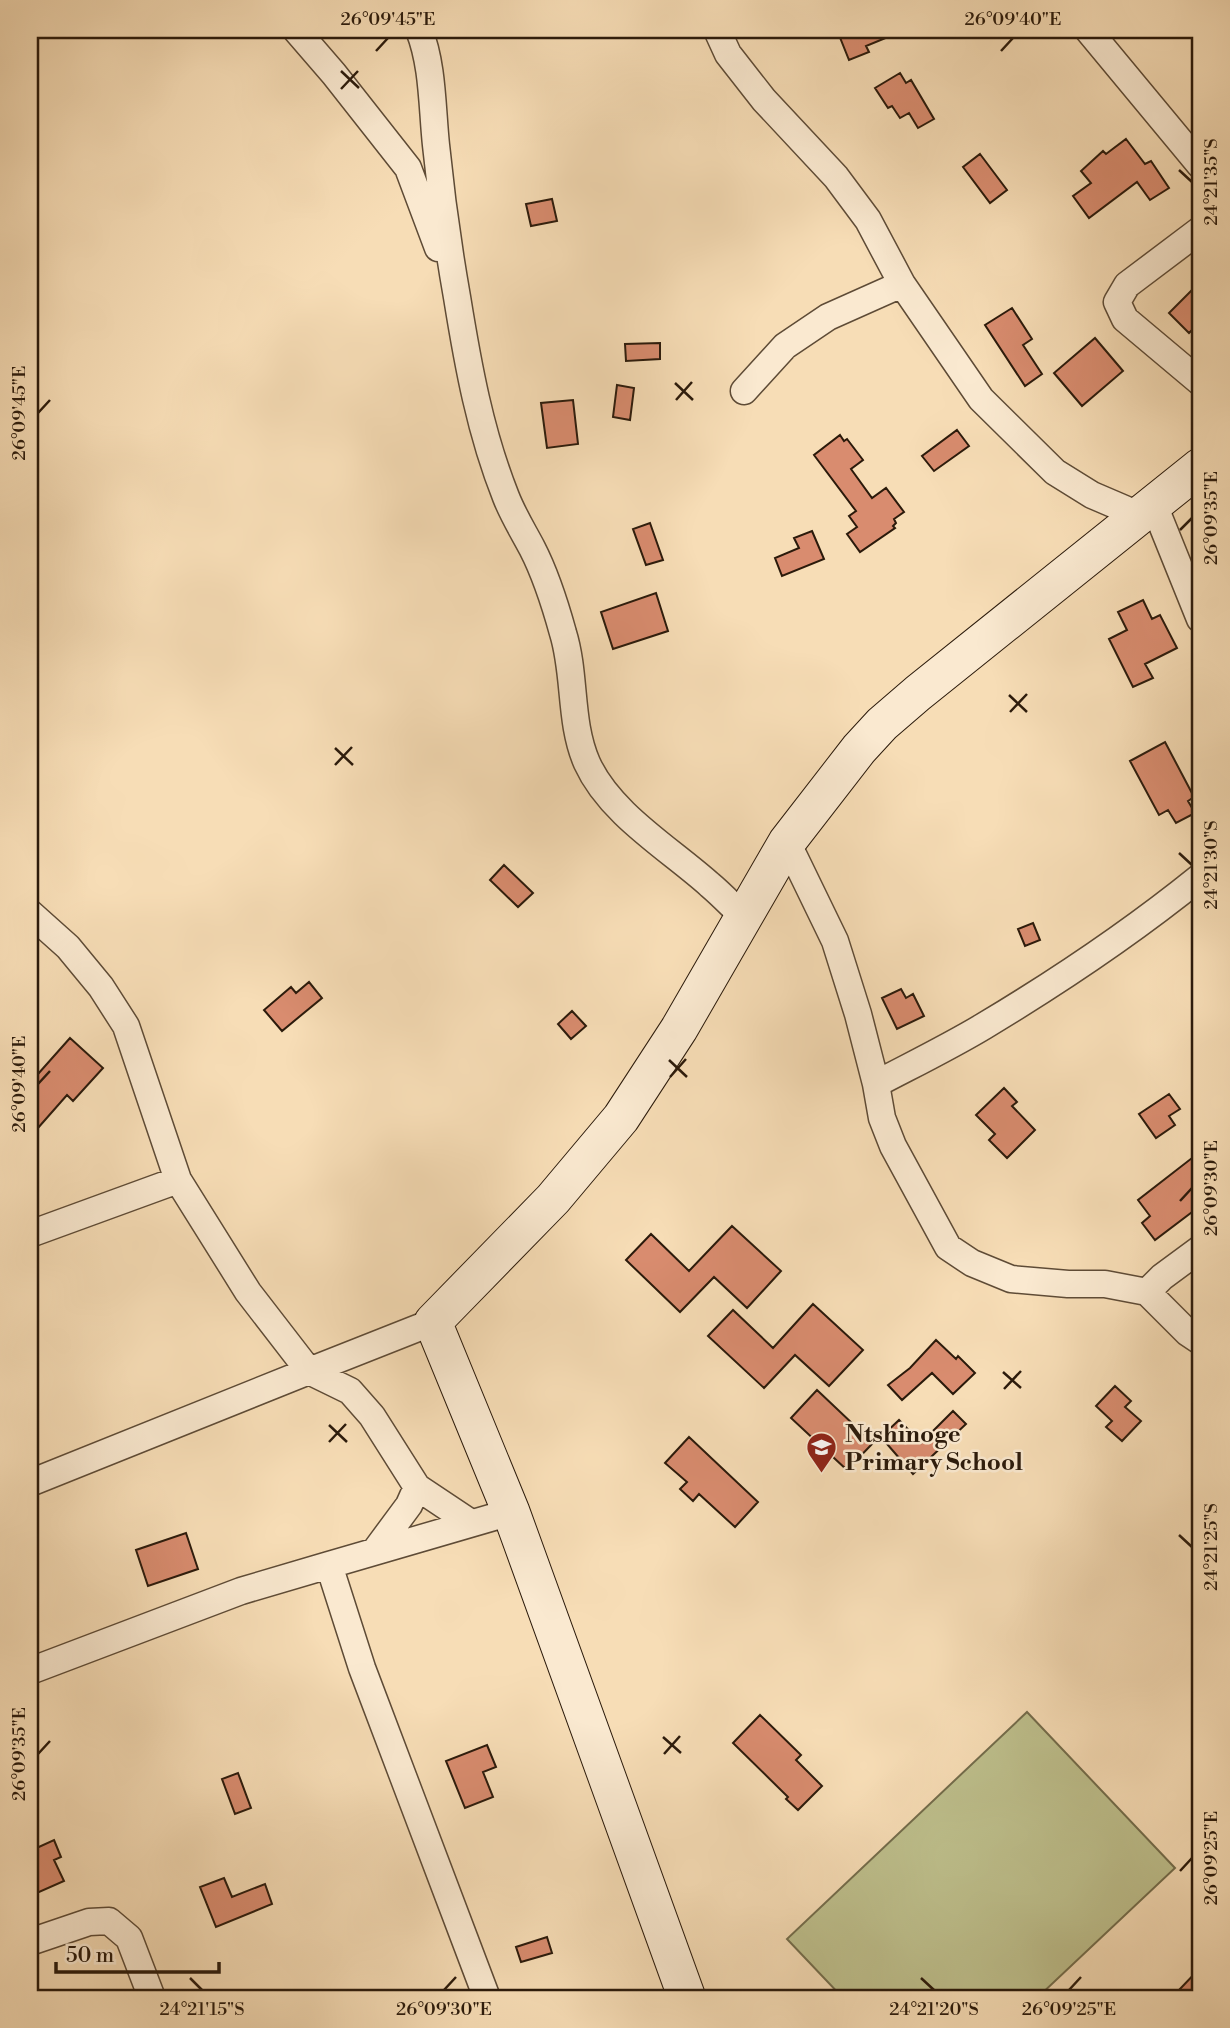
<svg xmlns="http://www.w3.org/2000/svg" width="1230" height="2028" viewBox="0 0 1230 2028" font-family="'Libre Bodoni',serif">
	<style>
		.green { fill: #bec08d; stroke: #746d4c; stroke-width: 2 }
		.building { fill: #d98c6f; stroke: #2b1a0b; stroke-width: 2 }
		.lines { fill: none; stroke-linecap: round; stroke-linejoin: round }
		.street-casing { stroke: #5e4b36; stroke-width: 29 }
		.secondary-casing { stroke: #2b1a0b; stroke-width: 39 }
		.street { stroke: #fae9d0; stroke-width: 26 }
		.secondary { stroke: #fae9d0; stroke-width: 37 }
		.ticks { fill: none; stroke: #2b1a0b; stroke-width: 2.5 }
		.labels { text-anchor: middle; stroke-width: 5; stroke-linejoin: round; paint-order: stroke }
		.poi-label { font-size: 24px; font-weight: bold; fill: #2b1a0b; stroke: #fae9d0; text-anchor: start }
		.neatline { fill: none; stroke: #2b1a0b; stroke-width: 2.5 }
		.ticks-label { font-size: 18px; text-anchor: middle; fill: #2b1a0b }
	</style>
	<rect width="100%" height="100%" fill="#f7ddb6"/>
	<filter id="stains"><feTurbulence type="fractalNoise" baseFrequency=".00286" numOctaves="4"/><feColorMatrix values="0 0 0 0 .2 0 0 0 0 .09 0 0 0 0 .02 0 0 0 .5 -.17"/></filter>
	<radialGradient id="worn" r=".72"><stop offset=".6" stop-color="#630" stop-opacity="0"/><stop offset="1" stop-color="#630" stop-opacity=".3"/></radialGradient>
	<path class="green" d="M1027 1712 1175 1868 1037 1998H843L787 1939Z"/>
	<path class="building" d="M837 30H905L866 46 869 52 849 60Z
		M900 73 906 83 911 80 934 119 918 128 909 113 900 118 892 106 888 108 875 88Z
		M1126 139 1145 164 1151 161 1169 188 1150 200 1137 182 1089 218 1073 196 1091 183 1081 171 1103 151 1106 154Z
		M980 154 1007 190 990 203 963 167Z
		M552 199 557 221 531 226 526 204Z
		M1200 282V322L1189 333 1169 313Z
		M1012 308 1032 339 1023 345 1042 374 1025 386 985 325Z
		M1095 338 1123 371 1082 406 1054 373Z
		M660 343V359L626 361 625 344Z
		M617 385 634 388 630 420 613 417Z
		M573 400 578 444 547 448 541 403Z
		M957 430 969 446 934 471 922 456Z
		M840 435 844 441 847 439 863 460 851 469 872 498 886 488 904 512 894 519 896 523 893 526 895 528 860 552 847 534 857 527 849 516 856 511 814 455Z
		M650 523 663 560 646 565 633 529Z
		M812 531 824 559 782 576 775 558 799 548 794 538Z
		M656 593 668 631 613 649 601 612Z
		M1143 600 1152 619 1160 615 1177 648 1145 664 1153 678 1133 687 1109 639 1127 630 1118 612Z
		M1165 742 1194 797 1188 801 1195 813 1176 823 1168 810 1159 815 1130 761Z
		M504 865 533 893 518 907 490 880Z
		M1033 923 1040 940 1025 946 1018 929Z
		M309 982 322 998 282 1031 264 1010 291 987 296 993Z
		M901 989 906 998 913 994 924 1016 897 1029 882 998Z
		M572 1011 586 1026 571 1039 558 1024Z
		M70 1038 103 1068 73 1101 67 1095 30 1137V1083Z
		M1004 1088 1017 1102 1012 1106 1035 1130 1007 1158 989 1140 995 1134 976 1115Z
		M1169 1094 1180 1109 1169 1116 1175 1125 1156 1138 1139 1114Z
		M1192 1158 1200 1167V1206L1155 1240 1142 1223 1150 1216 1138 1200Z
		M732 1226 781 1271 747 1308 714 1277 680 1312 626 1260 651 1234 689 1271Z
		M813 1304 863 1350 829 1386 795 1355 764 1388 708 1336 733 1310 773 1348Z
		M936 1340 956 1359 958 1356 975 1373 953 1394 932 1373 902 1400 888 1385 910 1368Z
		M1115 1386 1131 1401 1125 1407 1141 1421 1122 1441 1106 1427 1112 1421 1096 1406Z
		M817 1390 873 1443 847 1470 791 1418Z
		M953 1411 966 1424 913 1474 881 1437 899 1420 921 1443Z
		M689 1437 758 1502 735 1527 699 1494 693 1501 680 1489 687 1482 665 1463Z
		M186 1533 198 1569 148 1586 136 1550Z
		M760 1715 801 1755 796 1760 822 1786 798 1810 786 1799 788 1797 733 1743Z
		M487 1745 496 1767 483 1772 493 1797 465 1808 446 1761Z
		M238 1773 251 1808 235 1814 222 1779Z
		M54 1840 61 1857 54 1860 64 1881 30 1896V1851Z
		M224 1878 232 1897 265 1884 272 1904 216 1927 200 1887Z
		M547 1937 552 1953 521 1962 516 1947Z
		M1200 1968V1998H1188L1179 1990Z"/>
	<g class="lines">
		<defs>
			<path id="street" d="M296 30 334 74 408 168 438 248
				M419 30C433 65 432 107 436 145 441 195 448 246 457 297 468 365 480 432 506 497 513 515 523 531 532 548 546 575 555 604 563 633 576 675 569 722 587 763 610 814 670 849 710 885 722 895 733 907 745 918
				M717 30 728 54 764 100 836 177 868 220 902 284 981 399 1055 472 1092 495 1141 516
				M1088 30 1200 165
				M1200 230 1127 285 1117 302 1125 319 1200 382
				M744 391 785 346 828 317 902 284
				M1154 505 1200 619
				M787 842 835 941 858 1014 876 1084 882 1118 893 1146 948 1247 972 1263 1011 1279 1068 1284H1105L1147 1292 1162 1277 1200 1249
				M30 913 68 947 101 987 126 1026 178 1180 248 1292 309 1371 433 1322
				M876 1084C912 1065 949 1047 984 1026 1059 981 1132 932 1200 877
				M30 1234 178 1180
				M1147 1292 1188 1333 1200 1341
				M30 1483 309 1371 350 1391 372 1416 417 1487 471 1523
				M375 1551 409 1505 417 1487
				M30 1671 241 1591 329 1565
				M30 1942 89 1922 109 1921 129 1938 152 1998
				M487 1998 362 1668 329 1565 511 1512"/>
			<path id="secondary" d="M687 1998 511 1512 433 1322 553 1199 621 1118 679 1029 787 842 859 749 882 724 918 693 1200 467"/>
		</defs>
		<use href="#street" class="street-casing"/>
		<use href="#secondary" class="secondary-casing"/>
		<use href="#street" class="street"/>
		<use href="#secondary" class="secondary"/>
	</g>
	<path class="ticks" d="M376 51 388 38M1001 51 1013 38M341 71 359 88M341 89 358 71M1179 170 1192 182M675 383 693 400M676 400 692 382M38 413 50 400M1180 530 1192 518M1009 695 1027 712M1010 712 1027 694M335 748 353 765M335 765 352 747M1179 853 1192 865M669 1060 687 1077M670 1077 686 1059M38 1084 50 1071M1180 1201 1192 1188M1003 1372 1021 1388M1004 1389 1021 1371M329 1425 347 1442M329 1442 346 1424M1179 1535 1192 1547M663 1737 681 1753M38 1754 50 1741M664 1754 680 1736M1180 1871 1192 1858M190 1978 202 1990M921 1978 934 1990M444 1990 456 1977M1069 1990 1081 1977"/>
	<defs>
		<symbol id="school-pin" viewBox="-11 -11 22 30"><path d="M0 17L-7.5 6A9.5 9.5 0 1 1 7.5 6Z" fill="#8f2418" stroke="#fae9d0"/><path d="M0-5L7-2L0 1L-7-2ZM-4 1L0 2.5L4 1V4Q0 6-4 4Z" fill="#fff"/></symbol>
	</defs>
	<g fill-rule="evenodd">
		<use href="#school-pin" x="804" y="1430" width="35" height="47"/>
	</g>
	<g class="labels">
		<g class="poi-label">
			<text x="845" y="1442">Ntshinoge<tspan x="845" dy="28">Primary School</tspan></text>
		</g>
	</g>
	<rect width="1230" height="2028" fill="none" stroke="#f7ddb6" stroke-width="77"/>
	<path d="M56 1962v10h163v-10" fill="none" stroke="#2b1a0b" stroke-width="3.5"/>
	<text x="66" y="1962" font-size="21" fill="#2b1a0b" stroke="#fae9d0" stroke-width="5" paint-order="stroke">50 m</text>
	<rect x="38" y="38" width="1154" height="1952" class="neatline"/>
	<g class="ticks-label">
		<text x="388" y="25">26°09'45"E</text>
		<text x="1013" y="25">26°09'40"E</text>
		<text transform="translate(1211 182) rotate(-90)" y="6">24°21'35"S</text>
		<text transform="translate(19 413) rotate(-90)" y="6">26°09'45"E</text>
		<text transform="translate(1211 518) rotate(-90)" y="6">26°09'35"E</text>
		<text transform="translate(1211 865) rotate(-90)" y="6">24°21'30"S</text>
		<text transform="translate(19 1084) rotate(-90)" y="6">26°09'40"E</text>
		<text transform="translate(1211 1188) rotate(-90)" y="6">26°09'30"E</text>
		<text transform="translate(1211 1547) rotate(-90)" y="6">24°21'25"S</text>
		<text transform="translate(19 1754) rotate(-90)" y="6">26°09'35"E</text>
		<text transform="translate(1211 1858) rotate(-90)" y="6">26°09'25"E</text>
		<text x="202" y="2015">24°21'15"S</text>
		<text x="444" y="2015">26°09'30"E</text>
		<text x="934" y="2015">24°21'20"S</text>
		<text x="1069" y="2015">26°09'25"E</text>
	</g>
	<rect width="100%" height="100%" filter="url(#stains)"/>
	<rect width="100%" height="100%" fill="url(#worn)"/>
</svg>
